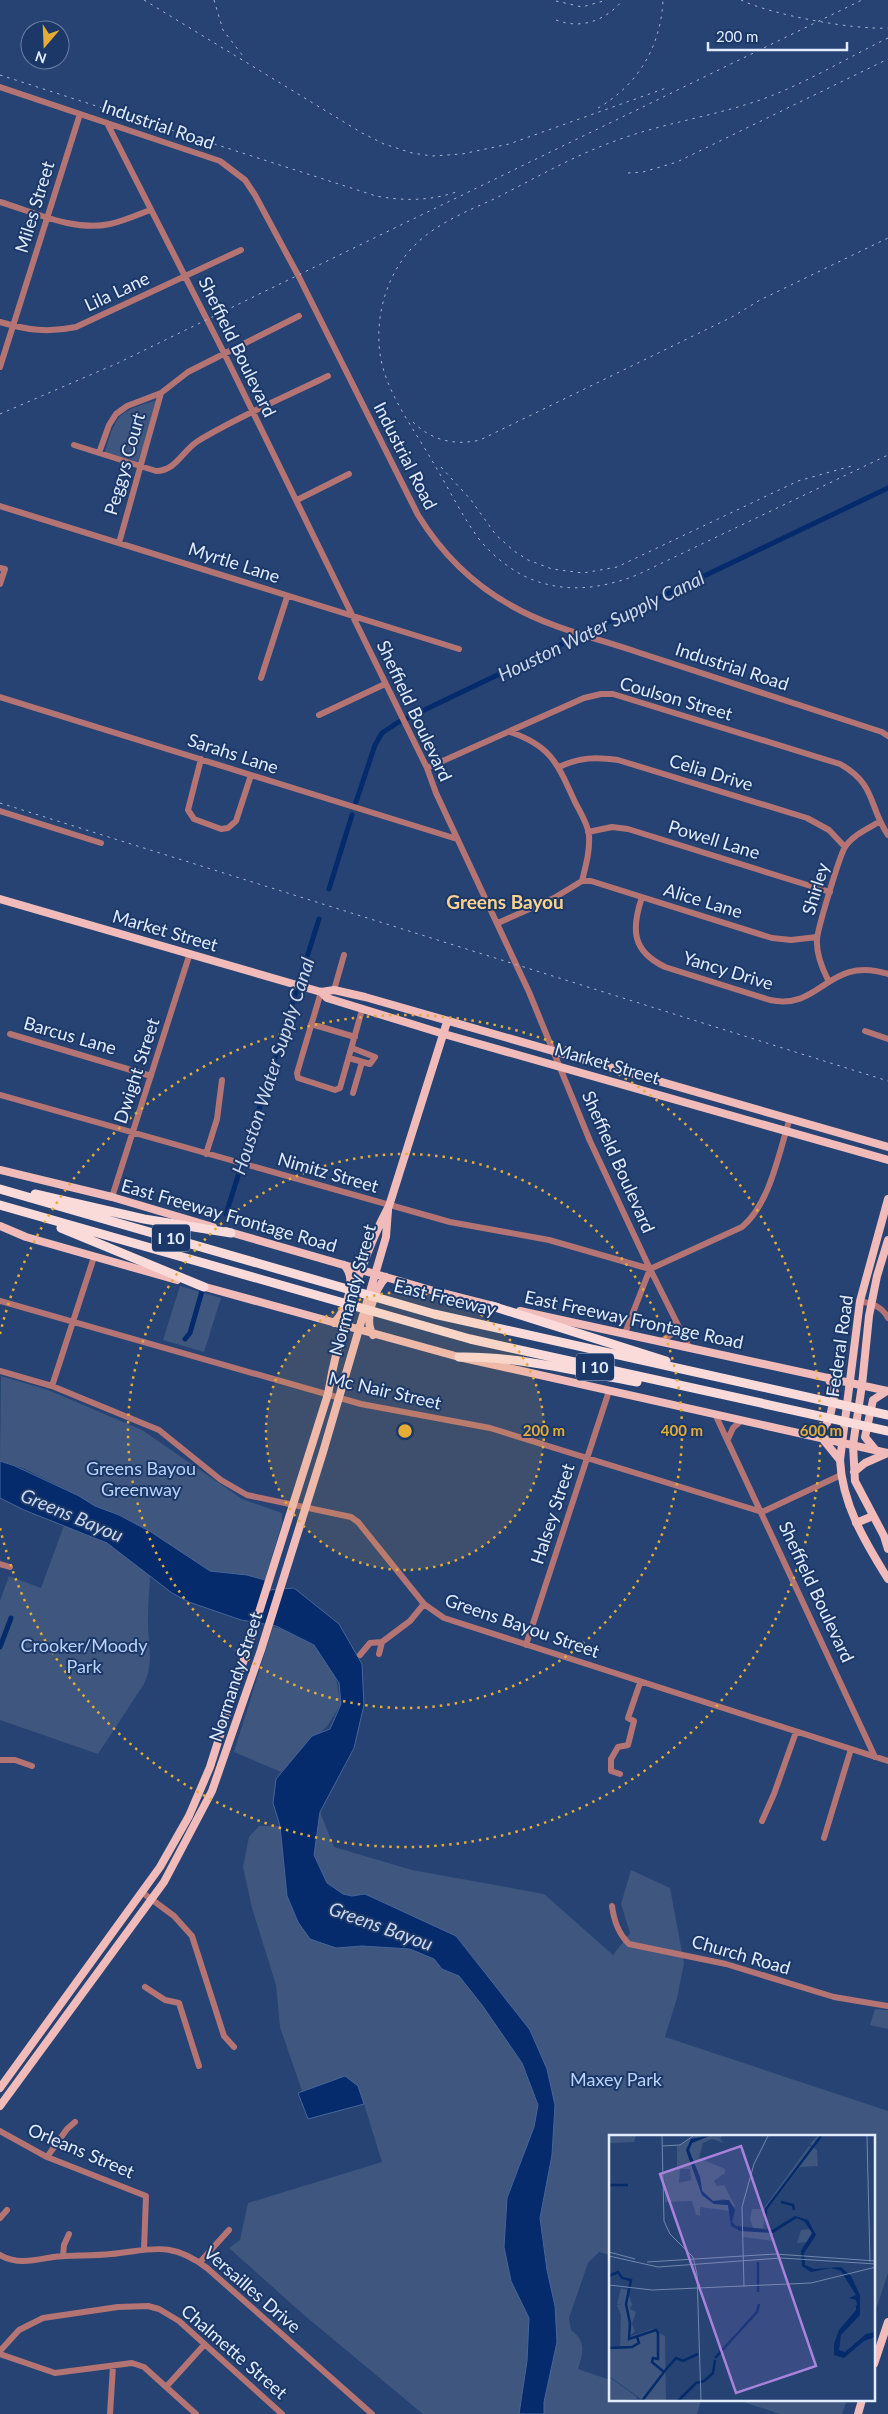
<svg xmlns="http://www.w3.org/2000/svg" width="888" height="2414" viewBox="0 0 888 2414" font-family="Lato,sans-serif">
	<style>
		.green { fill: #3f577f }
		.water { fill: #052b6c; stroke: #476598 }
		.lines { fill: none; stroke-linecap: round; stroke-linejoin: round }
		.canal { stroke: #052b6c; stroke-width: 5 }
		.minor { stroke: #b47473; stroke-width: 6 }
		.major { stroke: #f0bbb9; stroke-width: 8 }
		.highway { stroke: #fbdbda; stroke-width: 9 }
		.rail { stroke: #a7b7d3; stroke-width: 1; stroke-dasharray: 2.5 5; stroke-linecap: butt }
		.ring { fill: none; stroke: #e6ac36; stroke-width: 2.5; stroke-dasharray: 2.5 5 }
		.labels { text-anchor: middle; stroke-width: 4; stroke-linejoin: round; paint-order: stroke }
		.shield { fill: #1c3868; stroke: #a6b6d1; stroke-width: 1 }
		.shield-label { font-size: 16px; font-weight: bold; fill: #e1ecfe }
		.street-label { font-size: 18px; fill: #e1ecfe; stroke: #1c3868 }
		.park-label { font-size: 18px; fill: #bcd3fa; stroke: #1c3868 }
		.water-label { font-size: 19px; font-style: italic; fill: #cdd8ec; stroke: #1c3868 }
		.neighbourhood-label { font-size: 19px; font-weight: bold; fill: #fcd38c; stroke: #1c3868 }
		.inset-river { fill: none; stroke: #052b6c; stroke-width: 2.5 }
		.inset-road { fill: none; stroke: #7187ab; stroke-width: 1 }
		.view { fill: #a982db; fill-opacity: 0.15; stroke: #a982db; stroke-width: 2.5 }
		.inset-edge { fill: none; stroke: #e1ecfe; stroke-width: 2.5 }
		.centre { fill: #e6ac36; stroke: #1c3868; stroke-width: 2.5 }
		.ring-label { font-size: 15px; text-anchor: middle; font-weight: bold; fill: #e6ac36; stroke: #1c3868; stroke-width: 4; stroke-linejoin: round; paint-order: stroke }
	</style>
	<rect width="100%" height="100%" fill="#264374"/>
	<path class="green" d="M157 400 139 462 105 452C116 414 118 412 157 400Z
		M180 1286 221 1298 204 1352 163 1340Z
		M1 1376 48 1390 142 1430 242 1499 282 1513V1523L265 1580 247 1575 210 1571 151 1532 119 1515 95 1506 79 1496 23 1468 0 1461Z
		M65 1523 101 1537 150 1570C150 1586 148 1602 148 1618 147 1643 155 1660 144 1684L98 1754 0 1720V1601L9 1576 41 1588Z
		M273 1627 301 1633 331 1656 341 1704 328 1725 281 1772 234 1752Z
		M320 1812 334 1847 412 1870 544 1894 613 1955 630 1933 621 1904 631 1870 670 1888 684 1963 677 1998 665 2037 888 2111V2273L874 2316V2136H610V2255L599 2252 588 2263 569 2318 571 2330C587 2342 583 2352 578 2369L610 2380V2400H701L697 2414H544V2402L557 2342 555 2306 547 2270 540 2218 552 2155 555 2105 530 2030 503 1999 365 1894 352 1896 343 1894 327 1883 314 1855Z
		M259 1826H280L287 1896 336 1948 362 1946 410 1949 434 1959 442 1969 459 1976 482 2004 522 2063 538 2105 534 2127 507 2198 511 2281 529 2318 527 2361 519 2414H423L304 2315 229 2248 240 2240 248 2203 382 2162 364 2104 308 2119 298 2093 302 2091 280 2027 276 1985 252 1908 243 1867 249 1837Z
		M875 2009 888 2010V2029L870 2025Z
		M738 2400H847L842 2414H780Z"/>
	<path class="water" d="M0 1461 15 1466 79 1496 95 1506 119 1515 151 1532 210 1571 247 1575 265 1580 270 1590 294 1588 339 1624 362 1664 364 1705 354 1748 320 1812 314 1855 327 1883 343 1894 352 1896 365 1894 456 1936 530 2030 547 2069 555 2105 552 2155 540 2218 547 2270 555 2306 557 2342 544 2402V2414H519L527 2361 529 2318 511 2281 504 2247 507 2198 534 2127 538 2105 522 2063 482 2005 459 1976 442 1969 434 1959 410 1949 362 1946 336 1948 310 1939 298 1922 287 1896 280 1826 273 1803 276 1779 312 1736 330 1729 341 1704 339 1683 314 1645 276 1626 241 1620 189 1602 172 1593 107 1543 24 1510 0 1498Z
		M345 2076 358 2086 364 2104 308 2119 298 2093Z"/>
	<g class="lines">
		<path class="canal" d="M356 802 375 745 382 733 397 723 888 488
			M329 889 352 815
			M226 1214 319 919
			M185 1339 190 1333 202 1291
			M0 1647 11 1618"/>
		<path class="minor" d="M0 87 220 161 245 180 255 195 298 275 418 515C442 554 472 584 512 606 550 628 596 638 637 652 718 679 800 705 882 732L888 736
			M107 123 225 355 427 768 436 793 529 992 590 1141 650 1269 689 1347
			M0 202C34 212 74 232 110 224 124 221 137 215 150 210
			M0 322C27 330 48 333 76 327L241 250
			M0 367 80 114
			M74 445 156 471C176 471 182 451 198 441 239 416 285 397 328 376
			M99 453 109 425 116 414 127 406 161 393 188 372 299 316
			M297 500 349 474
			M0 506 459 649
			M119 543 161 393
			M0 568 5 569 0 584
			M261 678 287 597
			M0 697 457 839
			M319 715 385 684
			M201 759 188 810 194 819 221 829 228 828 236 821 251 775
			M559 767C580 757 596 757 618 760L807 818 829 830 845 847
			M427 768 584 698 601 694H613L840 764C877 785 868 806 888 835
			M0 811 101 843
			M588 832 612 827 628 829 830 892
			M582 881H591L772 938 791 940 817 937
			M642 897C631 930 632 951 665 967L770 1000C822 1011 827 955 888 974
			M498 923 554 898 582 881C586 865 590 851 589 835 588 824 580 812 575 802 558 765 552 746 510 732
			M828 980C822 968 816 954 817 940 817 930 840 855 845 847 853 835 867 829 879 822
			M334 990 344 955
			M321 992 297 1073 298 1078 335 1090 340 1088 362 1010
			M311 1024 355 1037
			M865 1031 888 1039
			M10 1034 151 1076
			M349 1058 370 1064 375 1057 352 1048
			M353 1093 362 1062
			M0 1095 450 1222 549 1240 650 1269
			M206 1154 217 1119 222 1080
			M112 1197 190 953
			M650 1269 742 1227C770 1204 779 1152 790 1118
			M0 1301 361 1404 490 1428 762 1512 841 1475
			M860 1301C872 1304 882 1306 888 1318
			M625 1333 650 1269
			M662 1341 673 1333 675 1320
			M0 1371 52 1386 159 1430 221 1480 247 1495 351 1517 358 1522 424 1604 444 1618 888 1761
			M52 1386 94 1257
			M715 1414 875 1757
			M728 1439 733 1428 742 1420
			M0 1564 10 1567
			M526 1645 609 1391
			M379 1654 382 1642
			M360 1655 370 1643 382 1642 410 1621 424 1604
			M0 1760H15L32 1766
			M620 1774 611 1771V1759L618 1747 628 1745 634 1721 628 1718 640 1683
			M762 1821 774 1794 796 1732
			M824 1838 851 1749
			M143 1893 174 1916 192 1936 224 2036 234 2047
			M612 1906C614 1921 618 1933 629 1944L726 1964 834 1997 888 2006
			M145 1987 165 2000 179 2003 199 2066
			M0 2131 47 2157 146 2196 144 2249
			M47 2157 67 2129 75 2122
			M0 2218 7 2210
			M0 2255C17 2265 35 2260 53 2257 72 2255 92 2256 111 2254 152 2250 170 2240 207 2268L372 2414
			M63 2256 64 2245 69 2234
			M200 2262 229 2230
			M0 2351 19 2330 43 2318 118 2307 148 2306 159 2309 179 2321 282 2414
			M0 2354 55 2373 132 2363 144 2367 196 2414
			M166 2387 204 2345
			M110 2414 113 2366"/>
		<path class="major" d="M0 899 321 992 334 990 365 997 888 1147
			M321 992 327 998 444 1034 888 1160
			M0 1170 112 1197 213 1227
			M888 1199 860 1301 840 1460C842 1504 865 1542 888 1579
			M0 1226 26 1237 177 1280
			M226 1231 434 1291 497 1307
			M888 1240 877 1276 869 1316 862 1385 853 1445 855 1481 884 1536 888 1549
			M198 1285 459 1357 888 1453
			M520 1311 888 1391
			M334 1323C346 1311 358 1279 344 1265
			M373 1335C363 1320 375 1289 386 1277
			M813 1435C832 1429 831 1408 835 1392L828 1378
			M822 1438 839 1459
			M874 1448 865 1437 873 1400 887 1391
			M854 1472 865 1463 888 1453
			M856 1523 873 1516
			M0 2088 160 1867 189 1816 210 1767 328 1394C338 1336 361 1258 389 1206L447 1022
			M0 2106 164 1882 212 1791 261 1650 323 1452 386 1237 388 1210
			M874 2364 888 2322
			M858 2414 862 2400"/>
		<path class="highway" d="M0 1189 434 1314 888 1415
			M35 1194 144 1219 231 1233
			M0 1205 470 1339 888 1431
			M61 1228 204 1287
			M492 1306 666 1361
			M459 1357C518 1356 579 1372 637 1382"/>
		<path class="rail" d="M144 0 362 133 384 144 412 153 432 156 462 154 509 144 669 87
			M214 0 223 30 243 56
			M741 0C772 15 854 30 888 28
			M556 1 582 7 607 0
			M556 20C582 30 606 20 623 0
			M888 38C847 58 806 83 763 99 715 116 663 123 615 141 573 156 534 179 494 199 465 212 433 225 411 249 386 277 375 316 380 354 386 394 415 430 434 464 449 489 462 516 479 539 491 554 506 566 522 575 560 594 598 590 637 575L888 455
			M0 75 376 196C403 201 430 201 456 192
			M598 108C638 85 661 46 663 0
			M628 173 643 172 677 162 888 59
			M0 414 118 363 862 0
			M413 422C431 440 454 446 480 440L732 317 760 300 888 238
			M441 467 471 500 496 535 514 551 528 560 552 569 583 573 617 567 798 481 855 465
			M0 803 888 1081"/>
	</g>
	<circle cx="405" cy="1431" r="139" fill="#e6ac36" fill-opacity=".12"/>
	<g class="ring">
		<circle cx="405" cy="1431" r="139"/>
		<circle cx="405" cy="1431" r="277"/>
		<path d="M0 1334A416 416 0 1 1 0 1528"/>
	</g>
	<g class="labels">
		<g class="shield">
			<rect x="152" y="1224.5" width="38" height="27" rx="4"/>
			<rect x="576" y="1353.5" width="38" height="27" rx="4"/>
		</g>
		<g class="shield-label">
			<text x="171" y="1244">I 10</text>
			<text x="595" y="1373">I 10</text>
		</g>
		<g class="street-label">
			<text transform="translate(158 125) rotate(19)" y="6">Industrial Road</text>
			<text transform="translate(35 207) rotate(-73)" y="6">Miles Street</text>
			<text transform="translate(117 292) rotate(-25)" y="6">Lila Lane</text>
			<text transform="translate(237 347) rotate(64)" y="6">Sheffield Boulevard</text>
			<text transform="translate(405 456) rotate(63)" y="6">Industrial Road</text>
			<text transform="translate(125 464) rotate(-74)" y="6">Peggys Court</text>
			<text transform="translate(234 563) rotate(18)" y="6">Myrtle Lane</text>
			<text transform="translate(732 667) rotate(18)" y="6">Industrial Road</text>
			<text transform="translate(676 699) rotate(16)" y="6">Coulson Street</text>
			<text transform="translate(414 711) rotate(65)" y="6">Sheffield Boulevard</text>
			<text transform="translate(233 754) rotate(18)" y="6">Sarahs Lane</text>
			<text transform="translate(711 773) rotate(17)" y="6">Celia Drive</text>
			<text transform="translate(714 840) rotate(17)" y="6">Powell Lane</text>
			<text transform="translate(816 889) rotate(-73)" y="6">Shirley</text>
			<text transform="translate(703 901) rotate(17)" y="6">Alice Lane</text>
			<text transform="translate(165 931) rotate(16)" y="6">Market Street</text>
			<text transform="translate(728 971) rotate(17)" y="6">Yancy Drive</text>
			<text transform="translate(70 1036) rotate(16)" y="6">Barcus Lane</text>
			<text transform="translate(607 1064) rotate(16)" y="6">Market Street</text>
			<text transform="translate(137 1071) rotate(-72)" y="6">Dwight Street</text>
			<text transform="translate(618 1162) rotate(66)" y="6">Sheffield Boulevard</text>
			<text transform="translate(328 1173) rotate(16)" y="6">Nimitz Street</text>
			<text transform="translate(229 1216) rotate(16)" y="6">East Freeway Frontage Road</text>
			<text transform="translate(353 1290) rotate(-75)" y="6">Normandy Street</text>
			<text transform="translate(445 1298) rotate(14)" y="6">East Freeway</text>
			<text transform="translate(634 1320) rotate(12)" y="6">East Freeway Frontage Road</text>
			<text transform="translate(840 1346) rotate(-82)" y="6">Federal Road</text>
			<text transform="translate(385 1391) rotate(13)" y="6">Mc Nair Street</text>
			<text transform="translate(553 1514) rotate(-72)" y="6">Halsey Street</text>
			<text transform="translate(816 1592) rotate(65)" y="6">Sheffield Boulevard</text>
			<text transform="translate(522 1626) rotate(19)" y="6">Greens Bayou Street</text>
			<text transform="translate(236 1677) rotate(-72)" y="6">Normandy Street</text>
			<text transform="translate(741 1955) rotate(16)" y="6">Church Road</text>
			<text transform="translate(81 2151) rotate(23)" y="6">Orleans Street</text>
			<text transform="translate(252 2290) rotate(41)" y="6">Versailles Drive</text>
			<text transform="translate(234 2352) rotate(41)" y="6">Chalmette Street</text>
		</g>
		<g class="park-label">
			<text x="141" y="1475">Greens Bayou<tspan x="141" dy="21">Greenway</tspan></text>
			<text x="84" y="1652">Crooker/Moody<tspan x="84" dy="21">Park</tspan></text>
			<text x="616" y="2086">Maxey Park</text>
		</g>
		<g class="water-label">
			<text transform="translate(601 626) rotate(-26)" y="7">Houston Water Supply Canal</text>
			<text transform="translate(273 1066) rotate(-72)" y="7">Houston Water Supply Canal</text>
			<text transform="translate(72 1515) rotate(23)" y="7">Greens Bayou</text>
			<text transform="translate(381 1926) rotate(20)" y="7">Greens Bayou</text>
		</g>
		<g class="neighbourhood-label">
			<text x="505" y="909">Greens Bayou</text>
		</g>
	</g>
	<g transform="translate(609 2135)">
		<rect width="266" height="266" fill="#264374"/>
		<path d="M0 1H27L25 7 0 8ZM86 1H95L82 4 78 18 93 60 105 69 119 70 121 76 91 72V81L87 80 83 66 56 67 55 36 68 35V11ZM71 34H81L82 45 70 48ZM100 1H113L111 4 115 8 103 4 94 8 90 23 116 34V38L105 46 108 51 115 50 127 73 116 64 104 66 93 56 92 47 80 15 83 8ZM208 1H213L204 12 208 15 209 31 191 32 157 76 154 94 144 93 141 84 143 74H154L200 11 204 12 201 9ZM202 94 203 99 196 111 197 107 188 108 192 95ZM134 95 164 98V106L134 102ZM12 153 18 155 23 169 21 174 27 177 23 189 26 196 20 202 43 194 56 201 57 266H35L0 241V213L11 211 12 180 8 170 13 169H8ZM0 242 28 262 27 264 0 266Z" fill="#3f577f" fill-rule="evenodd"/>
		<path d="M100 1 83 8 80 15 91 42 93 56 104 66 120 65 126 75 123 87 127 91 163 95 186 81 199 85 207 100 195 118 196 130 205 134 232 132 242 141 251 160V180L232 200 230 215 236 217 257 199 266 197V202L255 206 235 223 225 220V209L230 195 247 175V171L243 172 248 170 247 165 240 163 247 160 232 136 222 133 202 137 193 131 192 116 203 98 196 87 188 83 164 98 131 96 122 91 119 70 105 69 93 60 77 15 82 4Z" fill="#052b6c"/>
		<path class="inset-river" d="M0 50H19M172 67 184 70 185 75M156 84 157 74 212 1M149 127V157M0 141 9 137 13 143 22 145 17 169 21 188 20 204 47 195 49 198V224L44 223 43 227 55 237 33 266M0 213 23 212 30 208 28 202M106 223 148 177 150 169M54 238 67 223 74 226 89 219M69 266 87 248 95 246 104 238 106 225"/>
		<path class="inset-road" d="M53 1 55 86 61 99 84 122 88 139 92 266M258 1 261 127M53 11 71 10 84 1M0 117 26 124M0 121 49 132 172 123 267 129M38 127 166 119 267 126M0 150 43 155 202 148 267 132M135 152 133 72 145 29 159 1"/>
		<path class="view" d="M132 11 207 231 127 258 51 39Z"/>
		<rect width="266" height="266" class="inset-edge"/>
	</g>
	<circle cx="405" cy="1431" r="8" class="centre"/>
	<g class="ring-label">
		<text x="544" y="1436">200 m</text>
		<text x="682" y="1436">400 m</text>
		<text x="821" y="1436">600 m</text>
	</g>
	<g transform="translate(45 45) rotate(199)"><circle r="24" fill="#1c3868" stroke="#6b80a4"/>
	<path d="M0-4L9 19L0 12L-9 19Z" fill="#e6ac36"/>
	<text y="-8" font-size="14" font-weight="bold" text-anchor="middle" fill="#e1ecfe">N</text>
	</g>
	<path d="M708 42v8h139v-8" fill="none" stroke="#e1ecfe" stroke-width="2.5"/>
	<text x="716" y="42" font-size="15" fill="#e1ecfe" stroke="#1c3868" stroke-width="4" paint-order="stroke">200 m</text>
</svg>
